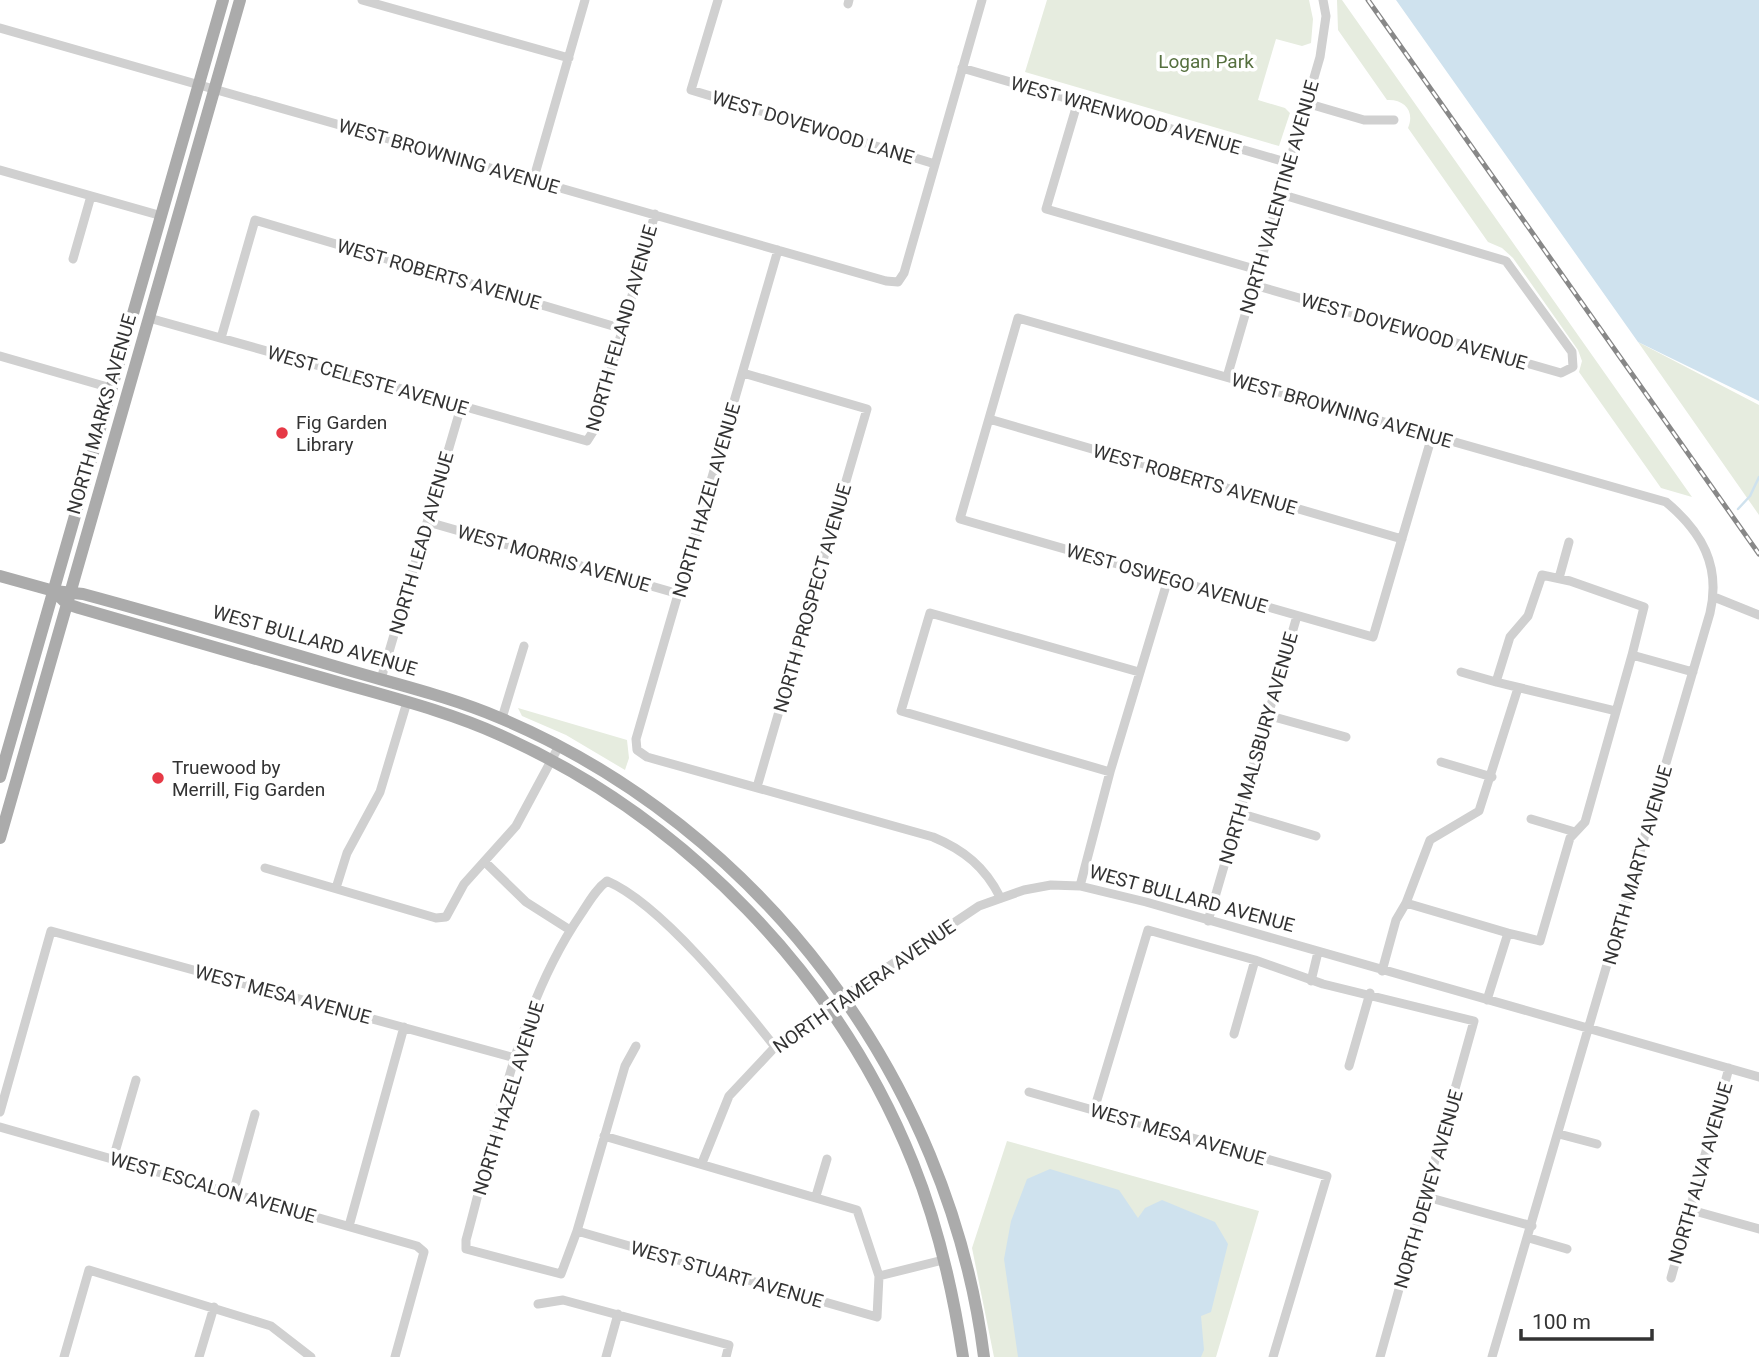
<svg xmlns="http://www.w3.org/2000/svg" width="1759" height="1357" viewBox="0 0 1759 1357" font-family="Roboto,sans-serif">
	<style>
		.green { fill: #e6ecdf }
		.water { fill: #cfe2ee }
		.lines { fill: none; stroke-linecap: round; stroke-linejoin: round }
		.stream { stroke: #cfe2ee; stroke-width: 2.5 }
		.minor { stroke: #d0d0d0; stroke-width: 9 }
		.major { stroke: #ababab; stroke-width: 12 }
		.rail-casing { stroke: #888; stroke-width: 5 }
		.rail { stroke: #fff; stroke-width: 2.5; stroke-dasharray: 8; stroke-linecap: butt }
		.poi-dot { fill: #e63946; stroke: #fff; stroke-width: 2.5 }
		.labels { text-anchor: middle; stroke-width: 7; stroke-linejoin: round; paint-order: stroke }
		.park-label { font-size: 19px; fill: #56703f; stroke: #fff }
		.street-label { font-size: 19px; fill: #333; stroke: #fff }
		.poi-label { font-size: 19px; fill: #333; stroke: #fff; text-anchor: start }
	</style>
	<rect width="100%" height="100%" fill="#fff"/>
	<path class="green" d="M1047 0H1309L1313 19 1311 43 1302 46 1276 39 1258 100 1285 108 1290 113 1279 146 1025 72Z
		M1337 0H1342L1692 497 1661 488 1579 372 1582 361 1578 350 1513 258 1502 248 1488 242 1408 128C1415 112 1405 99 1387 100L1338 30Z
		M1638 342 1759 405V515Z
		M518 708 627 740 629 758 625 770 566 735 522 716Z
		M1007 1141 1259 1211 1216 1357H994L972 1248Z"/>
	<path class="water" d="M1396 0H1759V401L1638 342Z
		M1050 1169 1119 1190 1138 1218 1145 1208 1162 1200 1215 1222 1228 1244 1211 1312 1201 1316 1204 1350 1201 1357H1018L1004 1259 1011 1221 1027 1179Z"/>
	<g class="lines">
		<path class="stream" d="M1738 509 1750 496 1759 477"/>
		<path class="minor" d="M362 0 569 58
			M718 0 691 90 935 164
			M848 4 849 0
			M0 28 886 281 898 282 904 273 982 0
			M962 68 1289 163
			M1078 101 1046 209 1258 270
			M1306 103 1364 120H1394
			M0 170 162 216
			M533 181 585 0
			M778 250 636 739 637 750 647 757 933 837C964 850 985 867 1000 897
			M73 259 91 196
			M1254 285 1561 373 1573 367 1572 352 1506 261 1280 194
			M149 318 587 441 594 430 655 214
			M221 338 255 220 623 329
			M0 356 111 388
			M743 373 867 409 757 787
			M1227 377 1320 57 1326 16 1323 0
			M989 419 1402 539
			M1432 436 1373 637 960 519 1018 318 1666 502C1702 532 1721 566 1710 613L1492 1357
			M428 522 679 594
			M1559 578 1569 542
			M1714 597 1759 615
			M1461 672 1496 682
			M381 679 461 407
			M1616 711 1496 682 1510 637 1528 616 1542 575 1570 581 1644 607 1632 655
			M1267 715 1346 737
			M502 718 524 646
			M1441 762 1492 777
			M1110 772 901 711 930 613 1139 672
			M1239 813 1316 836
			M1531 819 1575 832
			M485 862 526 902 570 930
			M265 868 436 918 446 917 464 884 516 826 559 746
			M1080 886 1110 772 1168 579
			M336 888 347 853 380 792 407 702
			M1208 921 1297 616
			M1508 933 1406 903 1430 840 1479 811 1518 688
			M1382 971 1396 920 1406 903
			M1311 981 1318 952
			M1487 1000 1508 933 1540 941 1570 838 1585 822 1632 655 1693 672
			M1234 1034 1255 960
			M636 1046 625 1066 577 1231 561 1274 466 1249V1240C496 1131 516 1009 581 914 589 902 596 889 607 881 661 904 738 1000 775 1047
			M1349 1066 1370 993
			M1029 1092 1327 1176 1273 1357
			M1094 1110 1148 930 1255 960 1323 984 1474 1021 1380 1357
			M0 1112 51 931 515 1058
			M0 1127 417 1246 424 1252 395 1357
			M1559 1134 1597 1144
			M113 1159 136 1080
			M702 1163 729 1096 775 1047 828 1007 979 906 1024 890 1051 885 1080 886 1146 902 1759 1077
			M233 1193 255 1114
			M816 1196 827 1159
			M1427 1197 1532 1226
			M1691 1210 1759 1229
			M349 1226 404 1027
			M577 1231 877 1317 879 1276 857 1210 604 1136
			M1529 1238 1567 1249
			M879 1276 943 1260
			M1671 1278 1729 1068
			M538 1304 563 1300 729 1345 726 1357
			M64 1357 89 1270 271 1326 311 1357
			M199 1357 214 1307
			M606 1357 618 1314"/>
		<path class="major" d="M0 576 54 591 83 594C172 618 260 644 348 670 399 685 451 697 500 718 759 827 949 1079 984 1357
			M54 591 67 604 79 608C162 632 244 656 327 679 385 696 445 710 500 735 684 817 838 976 913 1163 938 1225 953 1291 963 1357
			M0 777 223 0
			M0 838 240 0"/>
		<defs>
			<path id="rail" d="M1368 0 1759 554"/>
		</defs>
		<use href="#rail" class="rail-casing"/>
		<use href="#rail" class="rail"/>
	</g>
	<g class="poi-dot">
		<circle cx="282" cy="433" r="7"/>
		<circle cx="158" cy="778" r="7"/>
	</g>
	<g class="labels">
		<g class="park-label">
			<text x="1206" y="68">Logan Park</text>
		</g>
		<g class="street-label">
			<text transform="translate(1126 115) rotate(16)" y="7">WEST WRENWOOD AVENUE</text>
			<text transform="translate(813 127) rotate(17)" y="7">WEST DOVEWOOD LANE</text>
			<text transform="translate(449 156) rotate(16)" y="7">WEST BROWNING AVENUE</text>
			<text transform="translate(1279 197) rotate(-74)" y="7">NORTH VALENTINE AVENUE</text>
			<text transform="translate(439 274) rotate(16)" y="7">WEST ROBERTS AVENUE</text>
			<text transform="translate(621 328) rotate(-74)" y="7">NORTH FELAND AVENUE</text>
			<text transform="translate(1414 331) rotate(16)" y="7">WEST DOVEWOOD AVENUE</text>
			<text transform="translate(368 380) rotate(16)" y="7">WEST CELESTE AVENUE</text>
			<text transform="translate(1342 410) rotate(16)" y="7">WEST BROWNING AVENUE</text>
			<text transform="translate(101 414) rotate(-74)" y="7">NORTH MARKS AVENUE</text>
			<text transform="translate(1195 479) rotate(16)" y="7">WEST ROBERTS AVENUE</text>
			<text transform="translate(706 500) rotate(-74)" y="7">NORTH HAZEL AVENUE</text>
			<text transform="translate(421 543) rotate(-74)" y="7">NORTH LEAD AVENUE</text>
			<text transform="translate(554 558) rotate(16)" y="7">WEST MORRIS AVENUE</text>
			<text transform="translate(1167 578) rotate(16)" y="7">WEST OSWEGO AVENUE</text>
			<text transform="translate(812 598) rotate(-74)" y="7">NORTH PROSPECT AVENUE</text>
			<text transform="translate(315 640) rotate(16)" y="7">WEST BULLARD AVENUE</text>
			<text transform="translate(1258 748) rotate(-74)" y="7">NORTH MALSBURY AVENUE</text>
			<text transform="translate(1637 865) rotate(-74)" y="7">NORTH MARTY AVENUE</text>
			<text transform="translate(1192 898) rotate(15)" y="7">WEST BULLARD AVENUE</text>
			<text transform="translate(864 986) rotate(-35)" y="7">NORTH TAMERA AVENUE</text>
			<text transform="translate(283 994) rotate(15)" y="7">WEST MESA AVENUE</text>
			<text transform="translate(508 1098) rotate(-73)" y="7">NORTH HAZEL AVENUE</text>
			<text transform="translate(1178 1134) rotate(16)" y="7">WEST MESA AVENUE</text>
			<text transform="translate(1700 1173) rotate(-74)" y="7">NORTH ALVA AVENUE</text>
			<text transform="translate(213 1187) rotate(16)" y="7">WEST ESCALON AVENUE</text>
			<text transform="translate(1428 1189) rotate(-74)" y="7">NORTH DEWEY AVENUE</text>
			<text transform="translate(727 1274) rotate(16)" y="7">WEST STUART AVENUE</text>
		</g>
		<g class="poi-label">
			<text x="296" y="429">Fig Garden<tspan x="296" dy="22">Library</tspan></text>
			<text x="172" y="774">Truewood by<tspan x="172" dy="22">Merrill, Fig Garden</tspan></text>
		</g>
	</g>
	<path d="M1521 1329v10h131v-10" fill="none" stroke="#333333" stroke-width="3.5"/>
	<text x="1532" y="1329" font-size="21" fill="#333333" stroke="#ffffff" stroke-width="5" paint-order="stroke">100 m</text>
</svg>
